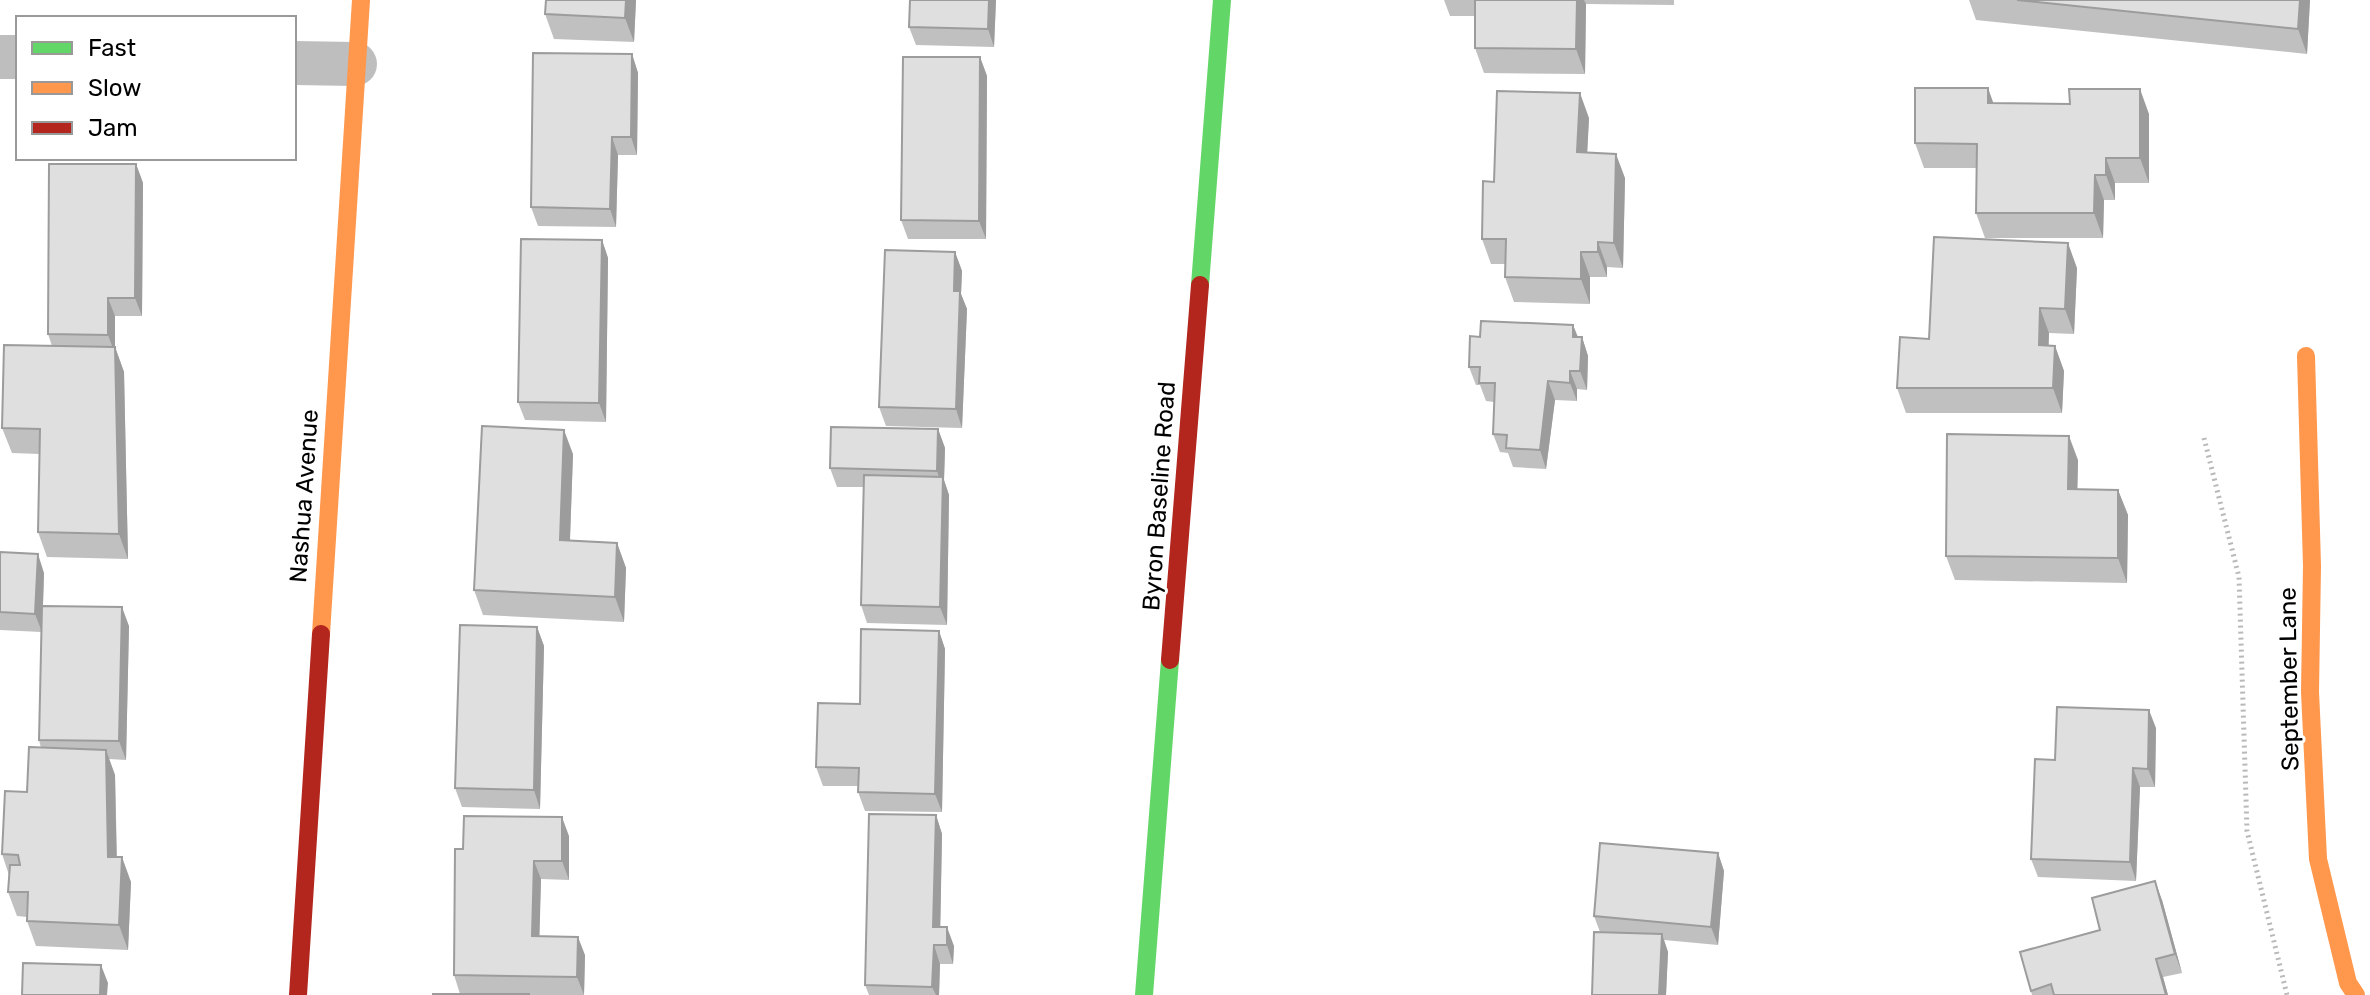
<svg xmlns="http://www.w3.org/2000/svg" width="2370" height="995" viewBox="0 0 2370 995" font-family="Rubik,sans-serif">
	<style>
		.lines { fill: none; stroke-linecap: round; stroke-linejoin: round }
		.path { stroke: #b9b9b9; stroke-width: 5; stroke-dasharray: 2 4; stroke-linecap: butt }
		.street { stroke: #bebebe; stroke-width: 44 }
		.fast { stroke: #63d668; stroke-width: 18 }
		.slow { stroke: #ff974d; stroke-width: 18 }
		.jam { stroke: #b3261e; stroke-width: 18 }
		.wall { fill: #c0c0c0 }
		.shaded-wall { fill: #9c9c9c }
		.building { fill: #dfdfdf; stroke: #9c9c9c; stroke-width: 2 }
		.labels { text-anchor: middle; stroke-width: 6; stroke-linejoin: round; paint-order: stroke }
		.street-label { font-size: 24px; fill: #000; stroke: #fff }
	</style>
	<rect width="100%" height="100%" fill="#fff"/>
	<g class="lines">
		<path class="path" d="M2204 438 2239 577 2247 831 2287 995"/>
		<path class="street" d="M0 57H18
			M294 63 355 64"/>
		<path class="fast" d="M1200 285 1222 0
			M1144 995 1170 660"/>
		<path class="slow" d="M2306 356 2312 566 2310 692 2318 859 2348 983 2356 995
			M321 634 361 0"/>
		<path class="jam" d="M1170 660 1200 285
			M298 995 321 634"/>
	</g>
	<path class="wall" d="M636 0 634 42 554 39 545 14Z
		M996 0 994 47 916 45 909 27Z
		M1444 0H1674V5L1586 4 1585 74 1484 73 1475 48V16H1450Z
		M1969 0H2310L2307 54 1976 20Z
		M632 54 638 73 637 155H618L616 227 538 226 531 207Z
		M980 57 987 76 986 239H908L901 220Z
		M1993 103 2149 114V183H2115V200H2104L2103 238H1985L1976 213 1977 168H1924L1915 143Z
		M1589 118 1587 152 1625 178 1623 268 1607 267V277H1590V304L1514 302 1505 277V264H1491L1482 239 1494 182Z
		M136 164 143 183 142 316H115V347L124 372 128 559 47 557 38 532 40 454 12 453 2 428 52 346 48 334Z
		M602 240 608 258 606 422 525 420 518 402Z
		M955 252 962 271 961 294 967 309 962 428 886 426 879 407Z
		M2077 268 2074 334 2049 333 2048 346H2055L2064 371 2062 413H1906L1897 388 1929 339Z
		M1573 325 1578 337H1582L1588 356 1587 390 1577 389V401L1555 400 1546 469 1513 467 1508 453 1500 452 1493 434 1494 402 1486 401 1480 385H1476L1469 367 1480 337Z
		M938 429 945 448 944 480 949 495 947 625 867 623 861 605 864 487H837L830 468Z
		M573 454 570 541 617 543 626 568 624 622 483 615 474 590Z
		M2078 460 2077 489 2118 490 2128 515 2127 583 1955 580 1946 556Z
		M0 552 44 573 43 606 129 626 126 760 109 759 115 775 117 857 131 882 128 950 36 946 27 921V917L17 916 8 892 9 875 2 854 27 792 41 748 39 740 41 632 0 630Z
		M537 627 544 646 540 809 462 807 455 788Z
		M939 631 945 649 942 812 865 811 858 792V786H823L816 767 860 704Z
		M2156 728 2155 787H2140L2136 881 2038 877 2031 859 2055 760Z
		M936 815 942 834 940 927 954 946 953 964H940L939 995H869L865 985Z
		M569 836V880L541 879 539 936 585 955 584 995H432L460 994 454 975 463 849Z
		M1718 853 1724 871 1718 945 1664 940 1668 952 1666 995H1592L1600 932 1594 916Z
		M2162 900 2182 973 2163 977 2168 995H2032L2020 952 2100 930Z"/>
	<path class="shaded-wall" d="M626 0H636L634 42 625 18Z
		M989 0H996L994 47 988 29Z
		M1577 0H1584L1586 4 1585 74 1576 49Z
		M2300 0H2310L2307 54 2298 29Z
		M632 54 638 73 637 155 631 137Z
		M980 57 987 76 986 239 979 221Z
		M1988 88 1997 113 1988 103Z
		M2140 89 2149 114V183L2140 158Z
		M1580 93 1589 118 1586 177 1577 152Z
		M612 137 618 155 616 227 610 209Z
		M1616 154 1625 178 1623 268 1614 243Z
		M2106 158 2115 183V200L2106 175Z
		M136 164 143 183 142 316 135 298Z
		M2095 175 2104 200 2103 238 2094 213Z
		M602 240 608 258 606 422 599 403Z
		M1598 242 1607 267V277L1598 252Z
		M2068 243 2077 268 2074 334 2065 309Z
		M955 252 962 271 961 294 967 309 962 428 956 409 954 291Z
		M1581 252 1590 277V304L1581 279Z
		M108 298 115 316V354L108 335Z
		M2040 308 2049 333 2048 370 2039 345Z
		M1573 325 1580 343 1573 337Z
		M1582 337 1588 356 1587 390 1580 371Z
		M2055 346 2064 371 2062 413 2053 388Z
		M115 347 124 372 128 559 119 534Z
		M1570 371 1577 389V401L1570 383Z
		M1548 381 1555 400 1546 469 1540 450Z
		M938 429 945 448 944 480 949 495 947 625 940 607 942 487 937 471Z
		M564 430 573 454 569 565 560 540Z
		M2069 436 2078 460 2077 514 2068 489Z
		M2118 490 2128 515 2127 583 2118 558Z
		M617 543 626 568 624 622 615 597Z
		M38 554 44 573 42 632 35 614Z
		M122 607 129 626 126 760 119 741Z
		M537 627 544 646 540 809 534 790Z
		M939 631 945 649 942 812 935 794Z
		M2149 710 2156 728 2155 787 2148 769Z
		M106 750 115 775 117 881 108 857Z
		M2133 768 2140 787 2136 881 2130 862Z
		M936 815 942 834 940 945 933 927Z
		M562 817 569 836V880L562 861Z
		M1718 853 1724 871 1718 945 1711 927Z
		M122 857 131 882 128 950 119 925Z
		M534 861 541 879 539 955 532 936Z
		M2155 881 2162 900 2182 973 2175 954Z
		M947 927 954 946 953 964 947 945Z
		M1662 934 1668 952 1666 995H1659Z
		M578 937 585 955 584 995 577 977Z
		M934 945 940 964 939 995H936L932 987Z
		M2156 959 2163 977 2168 995H2166Z
		M101 965 108 983 107 995H100Z"/>
	<path class="building" d="M546 0H626L625 18 545 14Z
		M910 0H989L988 29 909 27Z
		M1475 0H1577L1576 49 1475 48Z
		M2017 0H2300L2298 29Z
		M533 53 632 54 631 137H612L610 209 531 207Z
		M903 57H980L979 221 901 220Z
		M1915 88H1988V103L2070 104 2069 89H2140V158H2106V175H2095L2094 213H1976L1977 144 1915 143Z
		M1497 91 1580 93 1577 152 1616 154 1614 243 1598 242V252H1581V279L1505 277 1506 239H1482L1483 181 1494 182Z
		M49 164H136L135 298H108V335L48 334Z
		M1934 237 2068 243 2065 309 2040 308 2039 345 2055 346 2053 388H1897L1900 337 1929 339Z
		M521 239 602 240 599 403 518 402Z
		M885 250 955 252 954 291H960L956 409 879 407Z
		M1481 321 1573 325V337H1582L1580 371H1570V383L1548 381 1540 450 1506 448 1507 435 1493 434 1495 383H1479L1480 367H1469L1470 336 1480 337Z
		M4 345 115 347 119 534 38 532 40 429 2 428Z
		M482 426 564 430 560 540 617 543 615 597 474 590Z
		M831 427 938 429 937 471 830 468Z
		M1947 434 2069 436 2068 489 2118 490V558L1946 556Z
		M864 475 943 477 940 607 861 605Z
		M0 552 38 554 35 614 0 612Z
		M42 606 122 607 119 741 39 740Z
		M460 625 537 627 534 790 455 788Z
		M861 629 939 631 935 794 858 792 859 768 816 767 818 703 860 704Z
		M2057 707 2149 710 2148 769 2133 768 2130 862 2031 859 2035 759 2055 760Z
		M29 747 106 750 108 857H122L119 925 27 921 28 892H8L10 865H20L18 855 2 854 5 791 27 792Z
		M869 814 936 815 933 927H947V945H934L932 987 865 985Z
		M464 816 562 817V861H534L532 936 578 937 577 977 454 975 455 849H463Z
		M1600 843 1718 853 1711 927 1594 916Z
		M2155 881 2175 954 2156 959 2166 995H2054L2051 984 2031 991 2020 952 2100 930 2092 898Z
		M1594 932 1662 934 1659 995H1592Z
		M23 963 101 965 100 995H22Z
		M432 994H529V995Z"/>
	<g class="labels">
		<g class="street-label">
			<text transform="translate(304 496) rotate(-86)" y="8">Nashua Avenue</text>
			<text transform="translate(1159 496) rotate(-86)" y="8">Byron Baseline Road</text>
			<text transform="translate(2289 679) rotate(-91)" y="8">September Lane</text>
		</g>
	</g>
	<rect x="16" y="16" width="280" height="144" fill="#ffffff" stroke="#999999" stroke-width="2"/>
	<rect x="32" y="42" width="40" height="12" fill="#63d668" stroke="#999999" stroke-width="2"/>
	<text x="88" y="56" font-size="24" fill="#000000">Fast</text>
	<rect x="32" y="82" width="40" height="12" fill="#ff974d" stroke="#999999" stroke-width="2"/>
	<text x="88" y="96" font-size="24" fill="#000000">Slow</text>
	<rect x="32" y="122" width="40" height="12" fill="#b3261e" stroke="#999999" stroke-width="2"/>
	<text x="88" y="136" font-size="24" fill="#000000">Jam</text>
</svg>
